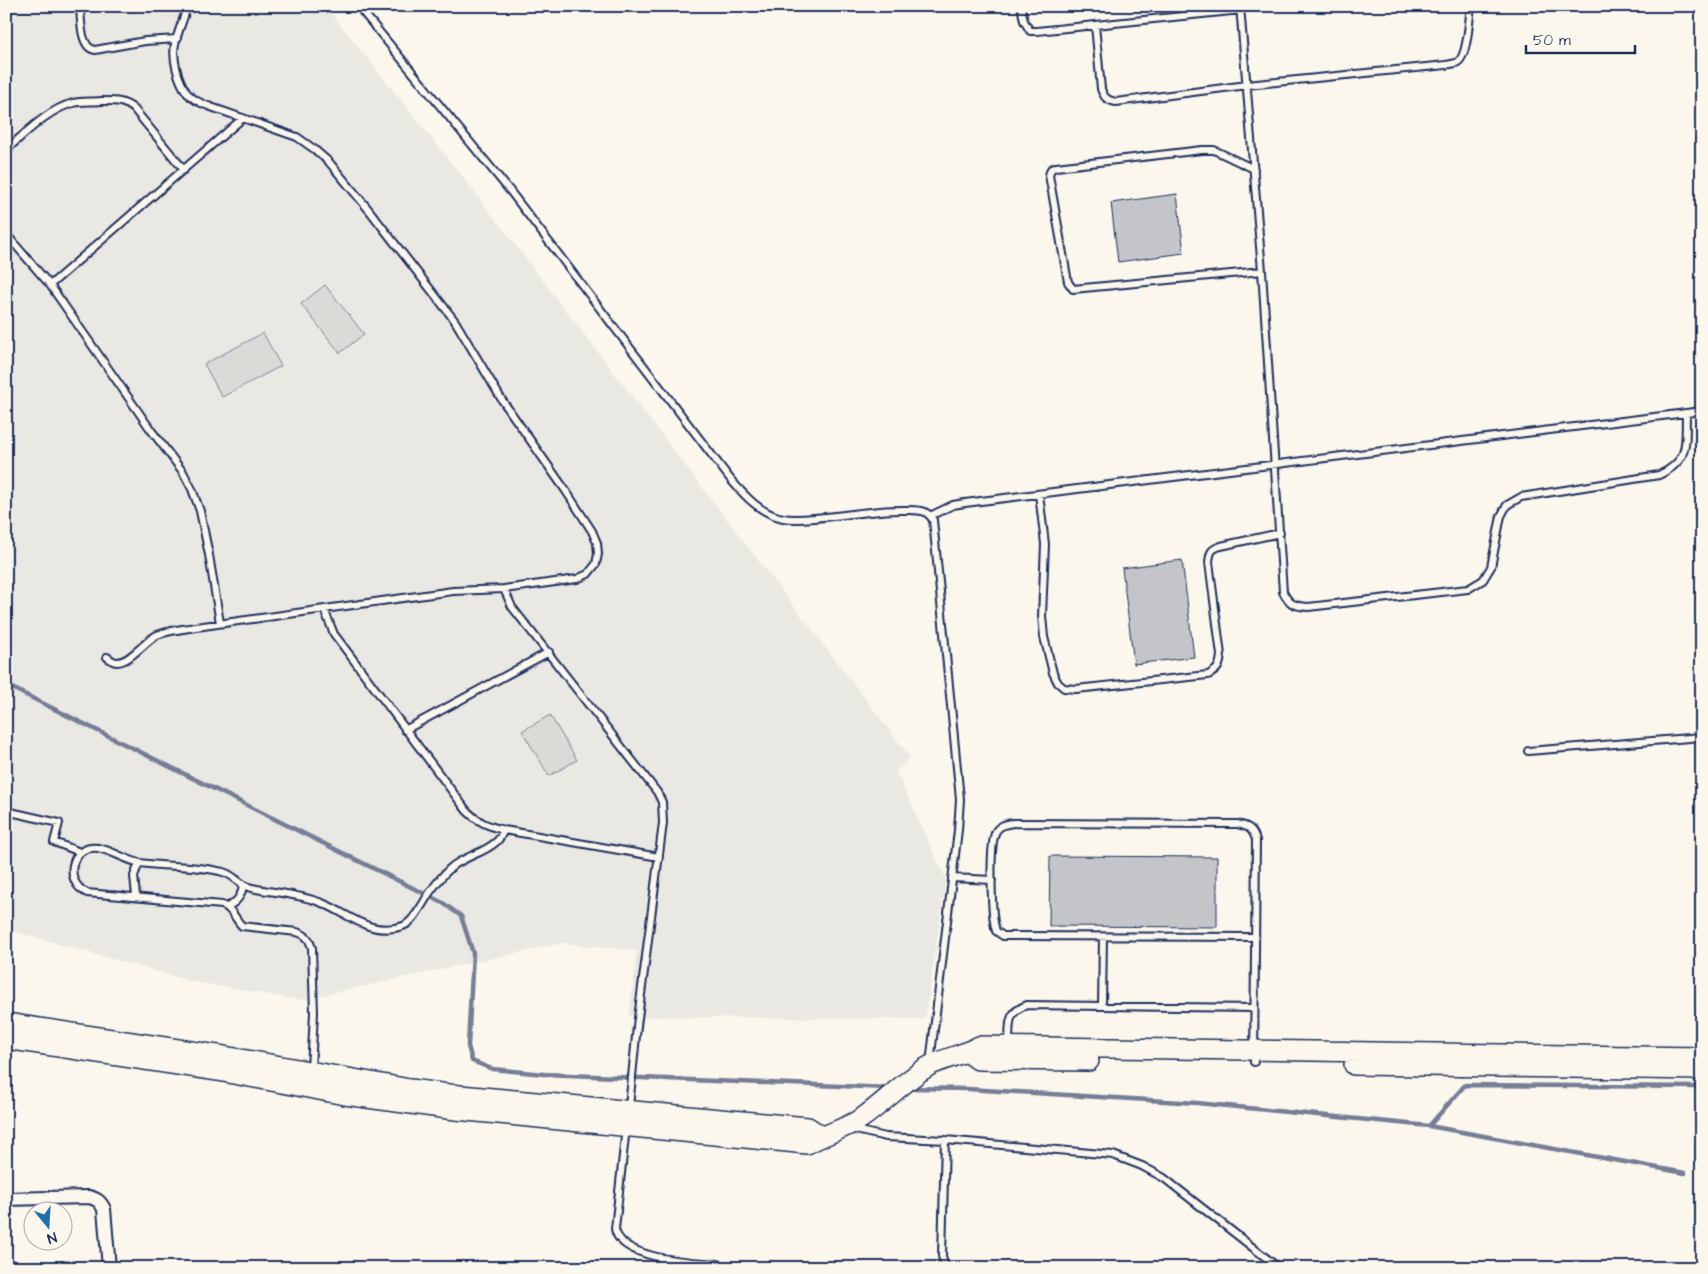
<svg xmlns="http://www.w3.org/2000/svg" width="1708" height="1274" viewBox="0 0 1708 1274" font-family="'Architects Daughter',sans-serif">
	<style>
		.built { fill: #eae8e2 }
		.park { fill: #dadad7; stroke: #7a849a }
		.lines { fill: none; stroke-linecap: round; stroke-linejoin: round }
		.stream { stroke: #747e96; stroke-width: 4.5 }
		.building { fill: #c3c5c9; stroke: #1b2f5e }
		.lane-casing { stroke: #1b2f5e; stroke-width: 10 }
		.street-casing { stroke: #1b2f5e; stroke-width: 16 }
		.secondary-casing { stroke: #1b2f5e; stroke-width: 22 }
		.lane { stroke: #fbf7ec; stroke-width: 6 }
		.street { stroke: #fbf7ec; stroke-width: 12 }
		.secondary { stroke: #fbf7ec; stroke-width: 19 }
	</style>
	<rect width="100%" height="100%" fill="#fbf7ec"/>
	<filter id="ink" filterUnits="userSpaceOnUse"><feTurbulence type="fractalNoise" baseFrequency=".02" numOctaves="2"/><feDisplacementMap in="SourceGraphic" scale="10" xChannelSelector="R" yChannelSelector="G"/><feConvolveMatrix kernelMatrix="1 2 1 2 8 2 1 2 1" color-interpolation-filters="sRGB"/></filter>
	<g filter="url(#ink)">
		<path class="built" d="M6 6H325L462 176 910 757 896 771 946 879 925 1019 651 1017 629 1016 637 951 562 943 300 1000 190 981 6 929Z"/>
		<path class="park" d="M325 285 364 334 340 353 301 304Z
			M263 333 281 366 222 397 204 364Z
			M550 715 577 760 549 776 522 731Z"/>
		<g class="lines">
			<path class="stream" d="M6 685 443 903 461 916 473 953 468 1046 472 1061 492 1069 544 1074 889 1088
				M909 1088 968 1089 1197 1103 1429 1126 1685 1173
				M1429 1126 1465 1085 1702 1087"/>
		</g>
		<path class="building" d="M1177 194 1184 253 1118 262 1111 203Z
			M1182 560 1194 657 1134 664 1122 568Z
			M1050 856 1217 857V927L1049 926Z"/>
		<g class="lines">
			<defs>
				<path id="lane" d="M80 6C81 19 80 48 95 50L145 41 177 39
					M358 6 510 191 731 480C745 496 761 514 783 518 793 520 804 519 814 518 843 516 872 510 902 510 909 510 918 509 925 512 929 514 931 517 933 520L960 799 958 830 930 1063
					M1021 6 1024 21 1030 31H1037L1241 10
					M1240 6 1262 271 1283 592C1289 604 1294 606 1308 607L1468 589 1483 580 1491 567 1501 516 1507 505 1521 497 1659 475C1691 460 1685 443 1686 413
					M1095 25 1101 89C1104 98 1107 100 1116 102L1247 85 1446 65C1449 64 1455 64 1458 62 1468 55 1469 18 1471 6
					M6 150C26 133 47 110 73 103 82 101 92 102 101 101 114 101 123 100 134 109L184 170
					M1254 169 1214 150H1202L1056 167 1051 169 1049 175 1068 282 1073 289 1262 271
					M6 234 50 285 151 430 183 472 192 489 200 511 209 555 220 623
					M50 285 243 118
					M1039 494 1045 544 1042 616 1044 637 1053 673 1058 683 1064 688 1076 689 1208 675C1218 670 1220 666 1221 655L1209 562C1210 552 1211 549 1221 546L1280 533
					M930 516 953 505 965 503 1702 411
					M504 589 512 607 657 792 662 802 663 823 637 1026 629 1107
					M324 609 334 634 467 811C478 822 488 826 504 830L659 857
					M107 657C110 659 113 662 117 662 130 662 145 641 157 635 169 630 183 629 196 627L453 591 504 589 577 579 588 574 596 564 598 554 597 543 592 531 566 491 502 400 455 321 369 210 329 162 314 149 297 137 211 107C202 104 193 100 187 93 178 80 172 59 175 44 178 31 184 19 187 6
					M405 730 549 652
					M1528 751 1702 737
					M6 811 59 823 54 842 80 852
					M952 878 992 880
					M136 896 134 876 139 863
					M227 907C237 902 242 896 243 885
					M1102 1006 1103 937
					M1009 1044C1010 1025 1006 1012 1027 1005L1254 1008
					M1254 1062 1256 840C1253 829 1248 826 1237 824L1013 823C1006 824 1000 825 996 831 989 844 991 916 996 931L1003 936 1255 937
					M311 1069 314 1013 312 948 309 940 304 935 297 932 242 926C235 919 232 908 222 905L87 893C63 882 70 844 98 848 113 851 126 860 140 863 168 867 196 865 223 872 235 875 240 886 252 888 275 893 300 894 322 903 350 914 370 937 403 926 415 922 425 898 433 888 439 880 445 872 453 866 466 856 484 853 496 842 500 839 502 834 504 830
					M626 1127 615 1229C620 1260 694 1262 718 1264
					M851 1129 886 1137 945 1140 1113 1155 1142 1166 1164 1178 1279 1268
					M945 1140 942 1256 944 1263 947 1268"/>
				<path id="street" d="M6 1199 89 1197C97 1199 100 1201 104 1209L109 1268"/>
				<path id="secondary" d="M6 1023 224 1056 410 1089 449 1094 808 1127 822 1136
					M6 1039 218 1071 345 1095 456 1110 807 1144C825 1134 845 1129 862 1118 885 1102 905 1080 929 1066 945 1058 963 1055 979 1046L1702 1057
					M967 1052 978 1060 1089 1061
					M1354 1065 1702 1070"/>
			</defs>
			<use href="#lane" class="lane-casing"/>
			<use href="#street" class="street-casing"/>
			<use href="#secondary" class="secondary-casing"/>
			<use href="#lane" class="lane"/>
			<use href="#street" class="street"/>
			<use href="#secondary" class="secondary"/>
		</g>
	</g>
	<rect width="1708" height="1274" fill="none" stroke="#fbf7ec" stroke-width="25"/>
	<rect x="12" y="12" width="1683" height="1249" fill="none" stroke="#1b2f5e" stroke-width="2" filter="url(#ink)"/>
	<g transform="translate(48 1226) rotate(162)"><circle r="24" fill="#fbf7ec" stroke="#a1a7b3"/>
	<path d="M0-4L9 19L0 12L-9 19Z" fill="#1f6fb2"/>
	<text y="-8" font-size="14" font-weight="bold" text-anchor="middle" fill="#1b2f5e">N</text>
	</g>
	<path d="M1526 45v8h109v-8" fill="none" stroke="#1b2f5e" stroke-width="2.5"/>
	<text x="1533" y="45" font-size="15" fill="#1b2f5e" stroke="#fbf7ec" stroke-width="4" paint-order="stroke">50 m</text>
</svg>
